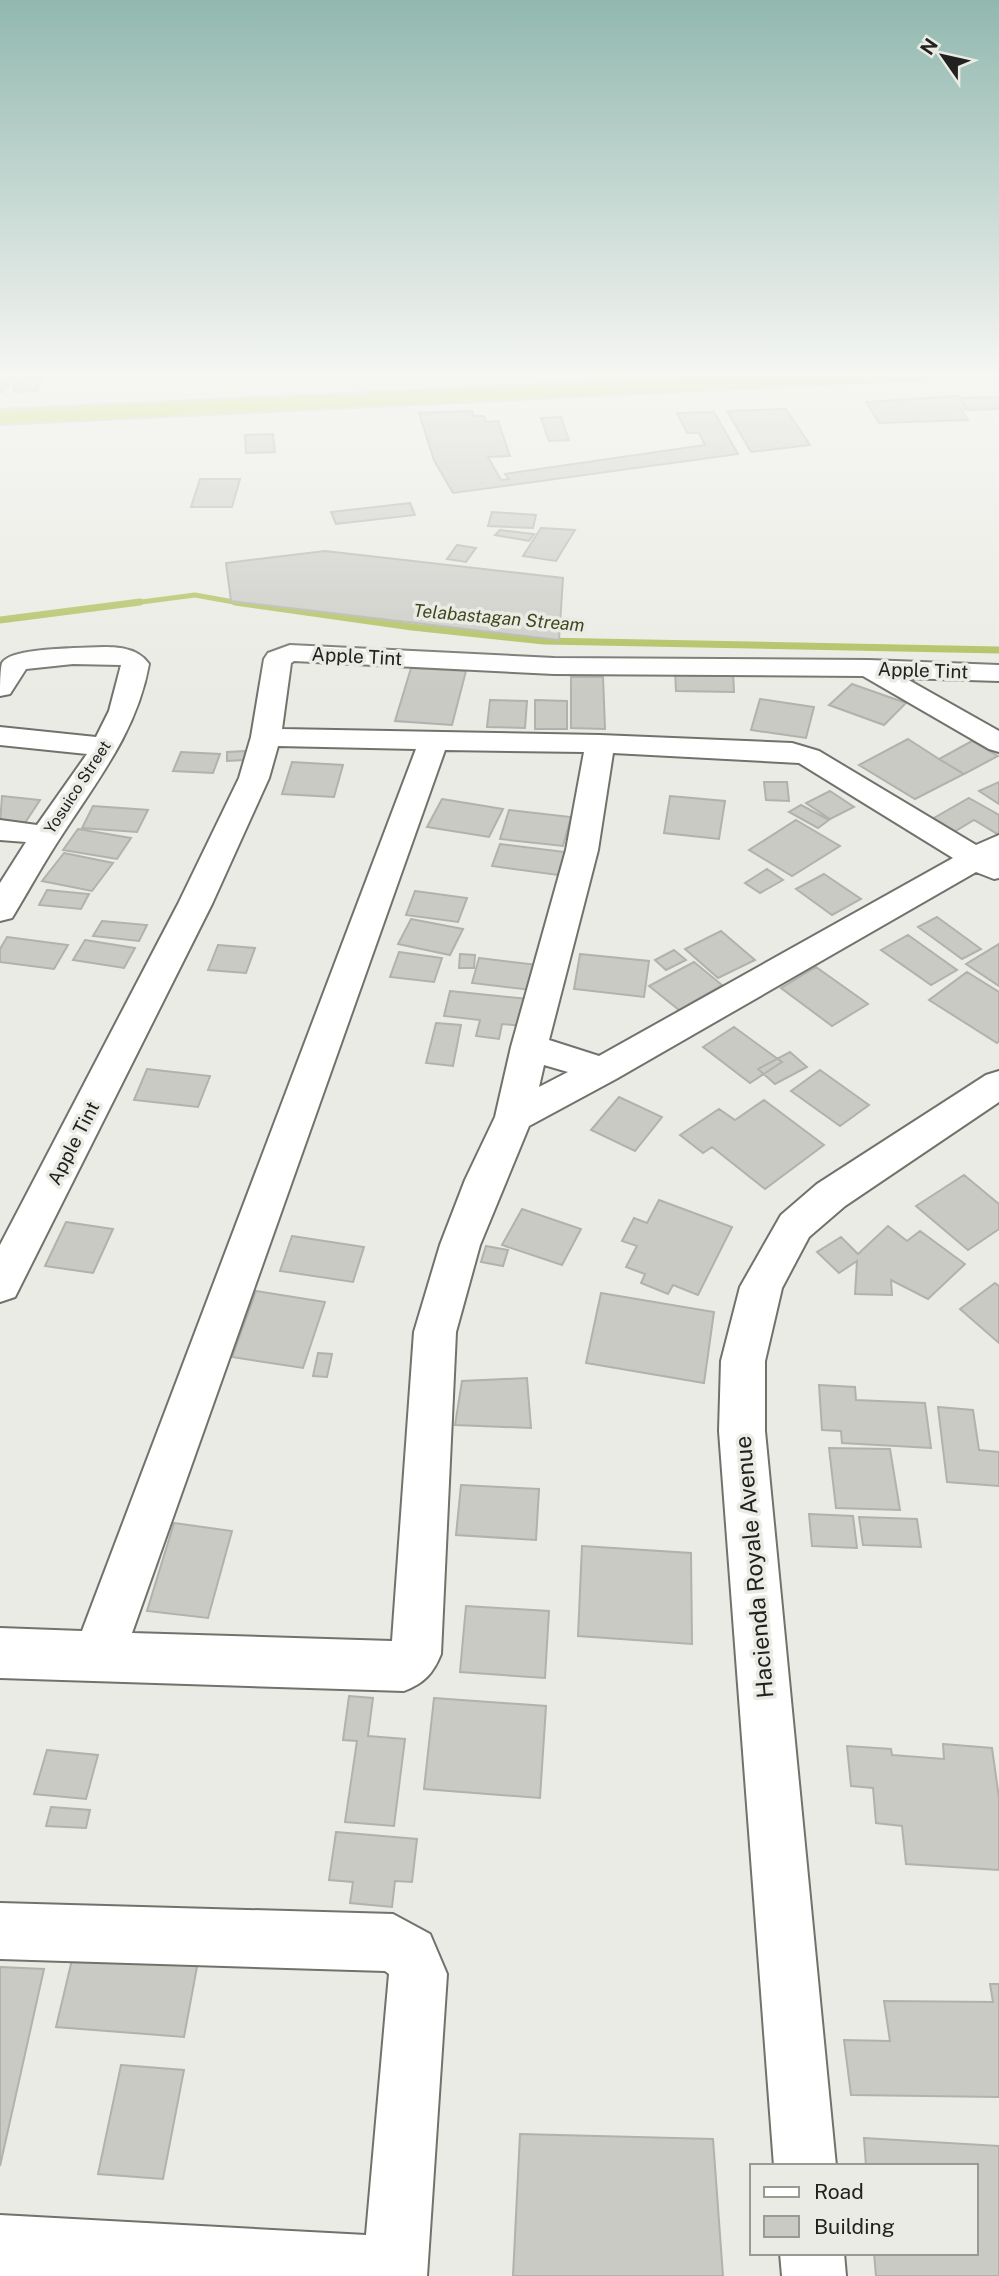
<svg xmlns="http://www.w3.org/2000/svg" width="999" height="2276" viewBox="0 0 999 2276" font-family="'Public Sans',sans-serif">
	<style>
		.lines { fill: none; stroke-linecap: round; stroke-linejoin: round }
		.stream-far1 { stroke: #aebe59; stroke-width: 5 }
		.stream { stroke: #aebe59; stroke-width: 7 }
		.building { fill: #c9cac4; stroke: #b0b2ab; stroke-width: 2 }
		.minor-casing { stroke: #70726c; stroke-width: 4 }
		.highway-casing { stroke: #c5c5c5; stroke-width: 4 }
		.minor { fill: #fff; fill-rule: evenodd }
		.highway { fill: #c2d73f; fill-rule: evenodd }
		.labels { text-anchor: middle; stroke-width: 7; stroke-linejoin: round; paint-order: stroke }
		.far-street-label { font-size: 16px; fill: #21211f; stroke: #eaebe4 }
		.far-water-label { font-size: 18px; font-style: italic; fill: #3f461c; stroke: #eaebe4 }
		.street-label { font-size: 19px; fill: #21211f; stroke: #eaebe4 }
		.near-street-label { font-size: 23px; fill: #21211f; stroke: #eaebe4 }
	</style>
	<rect width="100%" height="100%" fill="#eaebe4"/>
	<g class="lines">
		<path class="stream-far1" d="M126 604 195 595 245 604"/>
		<path class="stream" d="M235 602 412 627 544 641 999 650
			M0 620 140 602"/>
	</g>
	<path class="building" d="M0 373H15L4 392H0Z
		M16 373H42L41 378 16 380Z
		M41 378 37 391 13 392 16 380Z
		M959 396 968 409H961L968 420 879 423 866 402Z
		M999 397V409L968 410 960 398Z
		M786 409 810 445 751 452 727 411Z
		M472 411 473 416H484L486 422 498 421 510 456 488 457 501 480 509 479 505 474 705 445 699 433H687L677 413 714 412 738 454 453 493 434 460 419 413Z
		M561 417 569 440 549 441 541 418Z
		M273 434 275 452 246 453 245 435Z
		M200 479H240L232 507H191Z
		M410 503 415 515 336 524 331 512Z
		M492 512 536 515 533 528 488 526Z
		M541 528 575 530 556 561 523 556Z
		M500 530 534 534 529 541 495 535Z
		M457 545 476 548 466 562 447 559Z
		M325 551 563 578 559 640 231 601 226 563Z
		M411 668 466 671 452 725 395 721Z
		M675 670 733 672 734 692 676 691Z
		M571 677H603L605 729 571 728Z
		M852 684 906 703 884 725 829 705Z
		M760 699 814 707 806 738 751 730Z
		M490 700 527 701 525 728 487 727Z
		M535 700 567 701V729H535Z
		M908 739 939 759 964 774 915 799 859 765Z
		M972 741 998 756 964 774 939 759Z
		M245 751V760L227 761V752Z
		M181 752 220 754 213 773 173 771Z
		M292 762 343 765 334 797 282 794Z
		M764 782H787L789 801 766 800Z
		M999 782V804L979 791Z
		M830 791 854 807 830 819 806 803Z
		M2 796 40 800 23 826 0 823Z
		M670 796 725 801 719 839 664 833Z
		M969 798 999 815V835L974 820 949 835 927 822Z
		M442 799 503 809 489 837 427 827Z
		M801 805 829 820 818 828 789 812Z
		M93 806 148 810 137 832 82 828Z
		M509 810 571 817 563 846 500 839Z
		M796 820 840 846 792 876 749 850Z
		M78 829 131 838 117 859 63 850Z
		M500 844 565 852 558 875 492 866Z
		M64 853 113 863 92 891 42 881Z
		M767 869 783 880 760 893 745 883Z
		M824 874 861 899 832 915 796 889Z
		M47 890 89 894 81 909 39 905Z
		M415 891 467 898 458 922 406 915Z
		M937 917 981 949 962 959 918 927Z
		M411 919 463 929 450 955 398 944Z
		M102 921 147 925 139 941 93 936Z
		M721 931 755 960 718 978 685 949Z
		M908 935 957 970 931 985 881 950Z
		M7 937 68 945 54 969 0 962V949Z
		M85 940 135 948 124 968 73 960Z
		M999 944V986L966 964Z
		M218 945 255 948 246 973 208 970Z
		M674 950 686 960 666 970 655 960Z
		M399 952 442 958 434 982 390 977Z
		M460 954 475 955 474 968H459Z
		M580 954 649 961 644 997 574 989Z
		M479 958 538 965 532 990 472 983Z
		M694 962 722 985 679 1010 649 986Z
		M816 967 868 1004 832 1026 781 988Z
		M967 972 999 992V1041L997 1043 929 1000Z
		M450 991 528 999 522 1026 502 1024 499 1039 476 1036 480 1020 444 1016Z
		M436 1023 461 1025 453 1066 426 1063Z
		M734 1027 782 1062 750 1083 703 1047Z
		M790 1052 807 1067 775 1084 758 1069Z
		M147 1069 210 1076 198 1107 134 1100Z
		M820 1070 869 1105 840 1126 791 1091Z
		M619 1097 662 1117 635 1151 591 1130Z
		M764 1100 824 1145 765 1189 712 1147 703 1153 680 1135 719 1109 735 1120Z
		M964 1175 999 1204V1229L968 1250 916 1206Z
		M659 1200 732 1227 698 1295 673 1285 668 1294 641 1283 645 1274 626 1267 637 1246 622 1241 634 1218 647 1223Z
		M522 1209 581 1229 562 1265 502 1245Z
		M66 1222 113 1229 93 1273 45 1266Z
		M888 1226 907 1241 920 1231 965 1264 928 1299 891 1280 892 1295 855 1294 857 1261 839 1273 817 1252 841 1237 858 1254Z
		M292 1236 364 1247 353 1282 280 1271Z
		M486 1246 508 1250 503 1266 481 1262Z
		M995 1283 999 1286V1343L960 1309Z
		M256 1291 325 1302 303 1368 232 1357Z
		M601 1293 714 1312 704 1383 586 1363Z
		M318 1353 332 1354 327 1377 313 1376Z
		M527 1378 531 1428 455 1425 462 1381Z
		M819 1385 855 1387 856 1400 925 1403 931 1448 842 1443 841 1431 822 1430Z
		M938 1407 973 1410 979 1450 999 1452V1486L947 1482Z
		M829 1448 890 1449 900 1510 836 1508Z
		M461 1485 539 1489 536 1540 456 1535Z
		M809 1514 853 1516 857 1548 812 1546Z
		M859 1517 917 1519 921 1547 863 1545Z
		M174 1523 232 1531 208 1618 147 1611Z
		M582 1546 691 1553 692 1644 578 1636Z
		M466 1606 549 1611 545 1678 460 1672Z
		M349 1696 373 1698 368 1736 405 1739 394 1826 345 1822 357 1741 343 1740Z
		M434 1698 546 1706 540 1798 424 1789Z
		M943 1744 992 1748 999 1798V1870L906 1864 902 1826 876 1823 873 1788 851 1786 847 1746 891 1749 892 1755 944 1759Z
		M47 1750 98 1755 86 1799 34 1794Z
		M51 1807 90 1810 86 1828 46 1826Z
		M336 1832 417 1839 412 1882 395 1881 392 1907 350 1903 353 1882 329 1880Z
		M75 1947 199 1956 184 2037 56 2027Z
		M0 1967 44 1969 0 2166Z
		M990 1984H999V2097L851 2095 844 2040 890 2041 884 2001 993 2002Z
		M121 2065 184 2070 163 2179 98 2174Z
		M520 2134 713 2139 723 2276H513Z
		M864 2138 999 2146V2276H876L874 2253H976V2166H866Z"/>
	<g class="lines">
		<defs>
			<path id="minor" d="M290 645 554 658 869 660 999 665V681L905 678 999 731V752L989 749 863 676 554 674 294 661 291 663 282 729 600 735 792 743 819 751 976 845 999 835V878L994 879 976 872 616 1079 529 1126 480 1245 456 1332 441 1654C433 1674 424 1683 404 1691L0 1678V1628L82 1631 416 749 278 746 269 778 212 904 15 1297 0 1302V1245L178 904 239 778 251 737 264 659 268 653ZM445 750 584 752 566 850 511 1047 495 1117 465 1180 440 1245 414 1332 392 1641 132 1633ZM613 753 799 763 953 858 599 1056 549 1040 598 850ZM544 1065 568 1072 539 1087Z
				M73 648C99 648 133 641 149 664 137 731 98 779 62 835 44 862 29 890 12 918L0 921V883L26 842 0 840V820L37 825 87 754 0 745V727L96 737 109 711 121 665 73 664 26 669 10 694 0 696C0 687 0 671 2 663 9 650 58 649 73 648Z
				M999 1071V1102L845 1206 809 1237 782 1288 765 1361V1431L836 2166H774L719 1431 721 1361 740 1287 781 1215 817 1184 986 1075Z
				M0 1903 393 1914 430 1934 447 1974 427 2276H0V2215L366 2235 389 1974 385 1971 0 1959Z
				M780 2253H844L846 2276H782Z"/>
			<path id="highway" d="M793 373H942L939 377 932 379 0 424V410Z"/>
		</defs>
		<use href="#minor" class="minor-casing"/>
		<use href="#highway" class="highway-casing"/>
		<use href="#minor" class="minor"/>
		<use href="#highway" class="highway"/>
	</g>
	<linearGradient id="sky" x2="0" y2="1"><stop stop-color="#91b8af"/><stop offset="0.54" stop-color="#f6f6f3"/><stop offset="1" stop-color="#f6f6f3" stop-opacity="0"/></linearGradient>
	<rect width="999" height="692" fill="url(#sky)"/>
	<g class="labels">
		<g class="far-street-label">
			<text transform="translate(77 787) rotate(-57)" y="6">Yosuico Street</text>
		</g>
		<g class="far-water-label">
			<text transform="translate(499 618) rotate(5)" y="6">Telabastagan Stream</text>
		</g>
		<g class="street-label">
			<text transform="translate(357 656) rotate(3)" y="7">Apple Tint</text>
			<text transform="translate(923 670) rotate(2)" y="7">Apple Tint</text>
			<text transform="translate(73 1143) rotate(-63)" y="7">Apple Tint</text>
		</g>
		<g class="near-street-label">
			<text transform="translate(754 1567) rotate(-95)" y="8">Hacienda Royale Avenue</text>
		</g>
	</g>
	<rect x="750" y="2164" width="228" height="91" fill="#eaebe4" stroke="#9a9a95" stroke-width="2"/>
	<rect x="764" y="2187" width="35" height="10" fill="#ffffff" stroke="#9a9a95" stroke-width="2"/>
	<text x="814" y="2199" font-size="21" fill="#21211f">Road</text>
	<rect x="764" y="2216" width="35" height="21" fill="#c9cac4" stroke="#9a9a95" stroke-width="2"/>
	<text x="814" y="2234" font-size="21" fill="#21211f">Building</text>
	<g transform="translate(943 56) rotate(304)" stroke="#eaebe4" stroke-width="5" paint-order="stroke">
	<path d="M0-5L12 26L0 18L-12 26Z" fill="#21211f"/>
	<text y="-10" font-size="19" font-weight="bold" text-anchor="middle" fill="#21211f">N</text>
	</g>
</svg>
